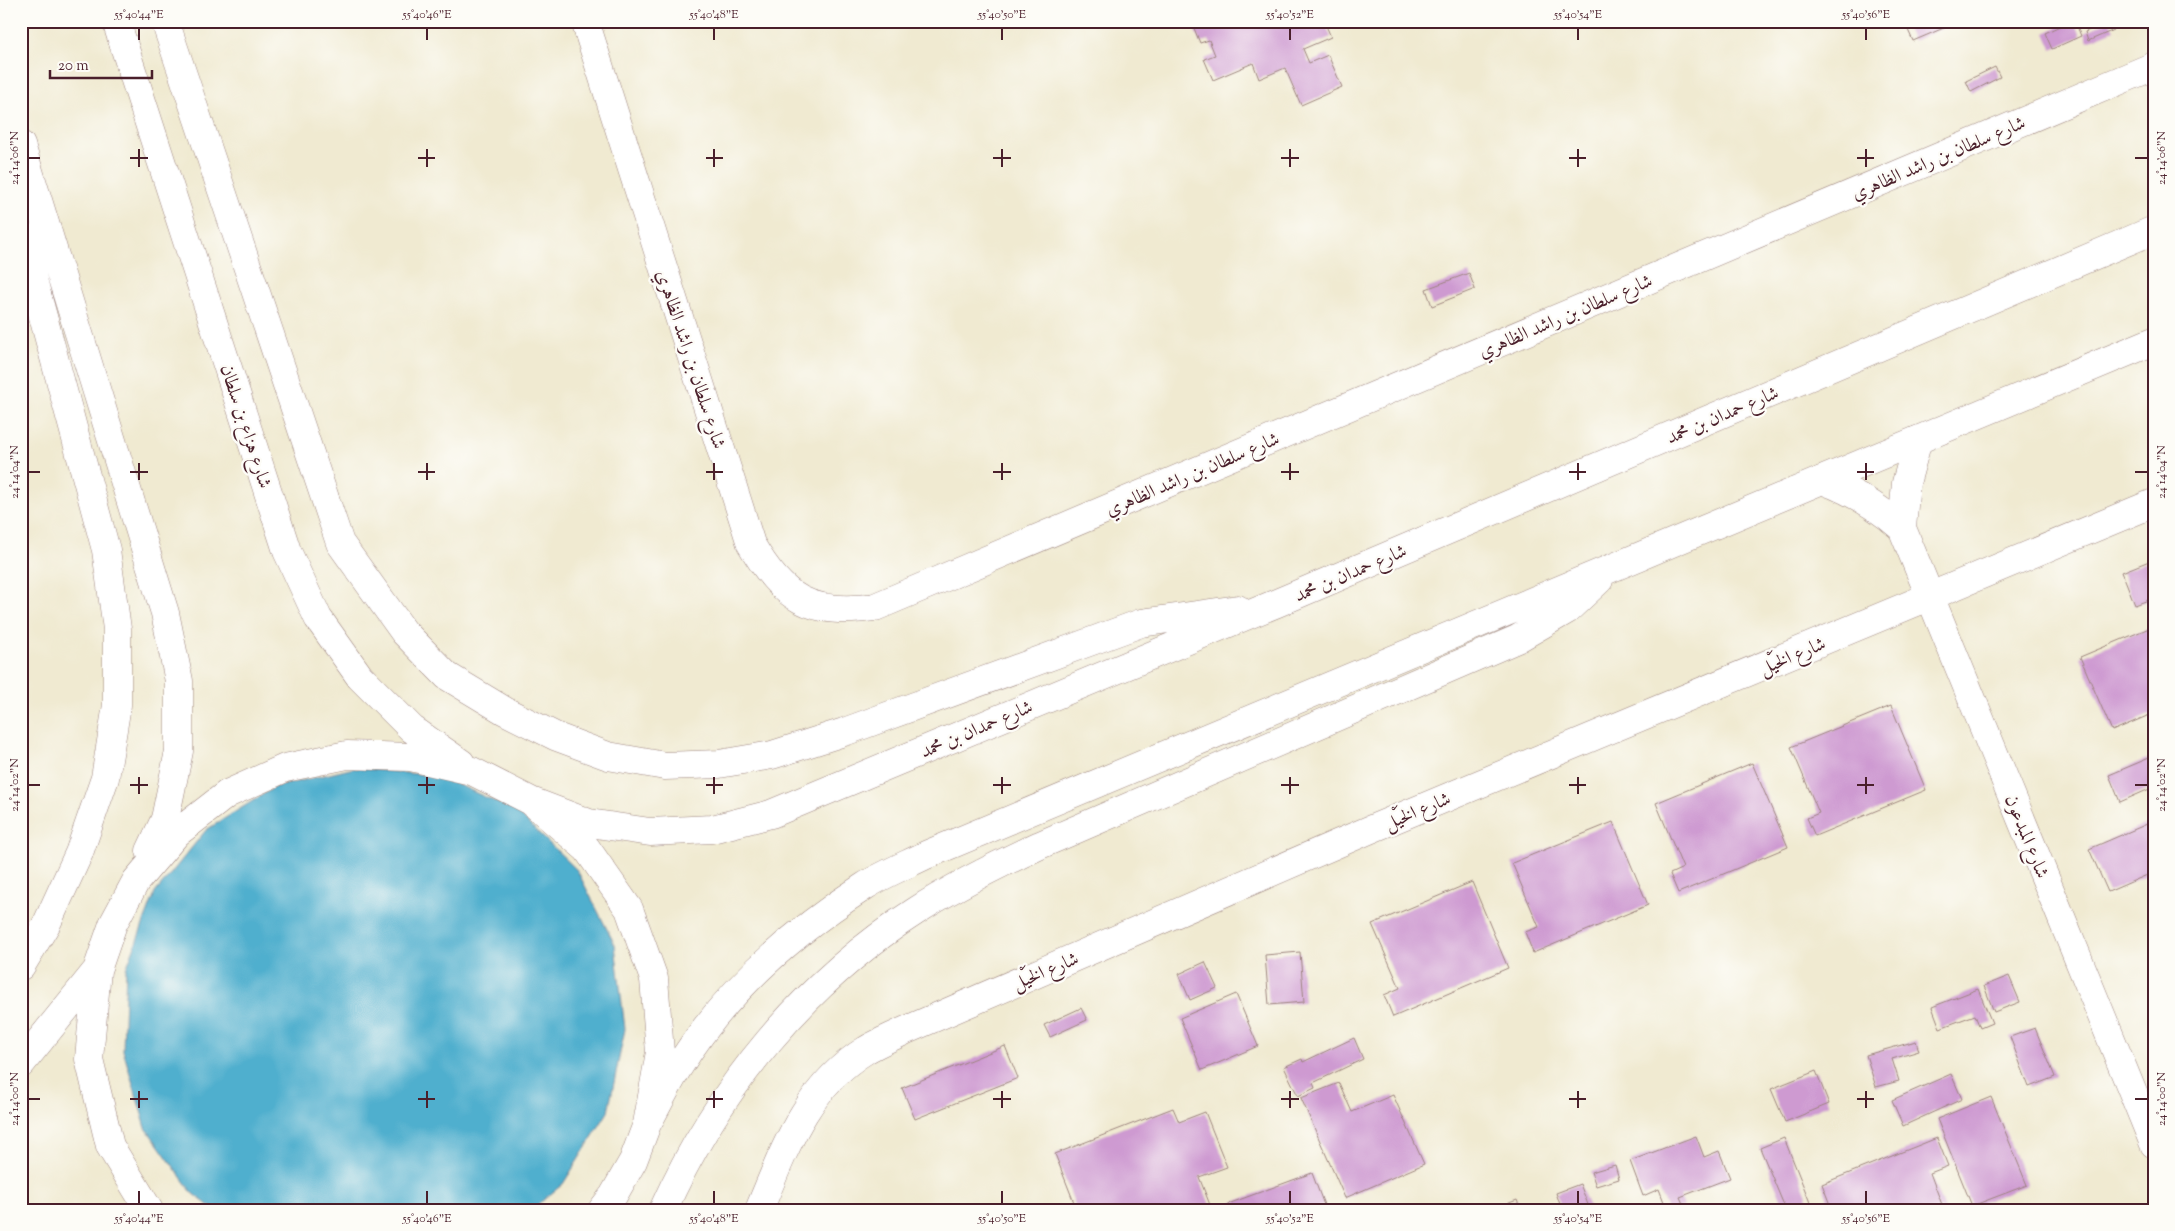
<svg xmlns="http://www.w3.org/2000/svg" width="2175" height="1231" viewBox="0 0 2175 1231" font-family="'Sorts Mill Goudy',Amiri,serif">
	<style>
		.water { fill: #4fafce; stroke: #4c677c }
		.building { fill: #ce9ad1 }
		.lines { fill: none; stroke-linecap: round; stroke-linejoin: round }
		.minor-casing { stroke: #9d847e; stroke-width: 29 }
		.primary-casing { stroke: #9d847e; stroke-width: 29 }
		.minor { stroke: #fff; stroke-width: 28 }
		.primary { stroke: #fff; stroke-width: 28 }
		.ticks { fill: none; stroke: #4a1f2b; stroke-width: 2 }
		.labels { text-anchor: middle; stroke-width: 4.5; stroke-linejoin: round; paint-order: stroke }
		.street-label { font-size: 19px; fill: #4a1f2b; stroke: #fdfcf7 }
		.neatline { fill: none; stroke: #4a1f2b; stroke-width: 2 }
		.ticks-label { font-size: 12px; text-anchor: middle; fill: #4a1f2b }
	</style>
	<rect width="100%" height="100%" fill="#fdfcf7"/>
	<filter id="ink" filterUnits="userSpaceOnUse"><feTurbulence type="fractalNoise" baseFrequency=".02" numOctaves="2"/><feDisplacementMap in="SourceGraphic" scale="10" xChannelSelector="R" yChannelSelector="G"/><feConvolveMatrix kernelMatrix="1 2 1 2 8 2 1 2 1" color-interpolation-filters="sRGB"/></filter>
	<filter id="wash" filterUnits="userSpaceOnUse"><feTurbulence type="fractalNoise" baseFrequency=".0096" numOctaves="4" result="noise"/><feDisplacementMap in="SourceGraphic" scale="20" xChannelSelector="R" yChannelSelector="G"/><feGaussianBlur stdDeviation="1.12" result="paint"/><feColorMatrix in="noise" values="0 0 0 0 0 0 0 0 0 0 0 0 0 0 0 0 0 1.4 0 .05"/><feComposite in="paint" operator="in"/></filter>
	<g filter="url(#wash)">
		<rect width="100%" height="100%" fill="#f0ead1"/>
		<path class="water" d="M354 768 439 776 516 811 577 870 615 945 625 1029 608 1112 563 1184 531 1210H215L193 1194 146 1128 123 1050 126 969 155 893 206 830 275 787Z"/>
		<g id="blocks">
			<path class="building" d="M1191 21H1324L1331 37 1303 49 1309 63 1328 55 1342 87 1301 105 1285 68 1259 79 1253 63 1213 80 1204 59 1215 55 1209 40 1200 43Z
				M1904 21H1960L1913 41Z
				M2070 21H2075L2081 36 2052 49 2045 33Z
				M2109 21 2114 30 2088 41 2085 32Z
				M1995 67 2000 77 1971 92 1966 81Z
				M1469 273 1475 289 1432 306 1426 289Z
				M2154 559V598L2135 605 2122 572Z
				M2154 626V713L2112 731 2080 657Z
				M1891 706 1926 790 1815 836 1807 818 1819 813 1791 747Z
				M2154 756V787L2120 802 2109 775Z
				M1752 763 1788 847 1678 893 1670 874 1683 868 1656 803Z
				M2154 821V872L2108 892 2089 849Z
				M1613 822 1648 905 1533 953 1525 932 1539 927 1512 863Z
				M1472 882 1508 968 1393 1017 1384 995 1400 988 1372 924Z
				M1300 952 1304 1002 1269 1005 1265 955Z
				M1205 962 1217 988 1190 1000 1179 974Z
				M2009 976 2020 1002 1994 1012 1984 986Z
				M1978 989 1992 1023 1980 1028 1975 1015 1940 1028 1932 1007Z
				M1236 994 1258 1046 1202 1070 1180 1018Z
				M1081 1008 1087 1020 1050 1037 1044 1025Z
				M2035 1028 2055 1077 2029 1087 2010 1037Z
				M1354 1038 1363 1059 1313 1083 1315 1088 1298 1096 1284 1067 1302 1059 1303 1062Z
				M1916 1041 1919 1051 1892 1059 1899 1081 1876 1087 1866 1055Z
				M1005 1046 1018 1078 915 1119 902 1088Z
				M1816 1071 1829 1104 1785 1122 1771 1089Z
				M1951 1074 1962 1099 1903 1126 1892 1100Z
				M1339 1083 1352 1112 1393 1095 1424 1164 1345 1198 1301 1098Z
				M1991 1097 2027 1185 1972 1206 1937 1119Z
				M1173 1108 1179 1122 1205 1112 1227 1167 1199 1177 1212 1210H1077L1055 1154Z
				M1696 1136 1704 1157 1719 1151 1730 1178 1680 1197 1684 1206 1675 1210H1667L1659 1189 1643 1196 1630 1161Z
				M1784 1138 1813 1210H1786L1760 1148Z
				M1937 1138 1948 1166 1930 1173 1944 1210H1843L1842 1208 1832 1210 1822 1184Z
				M1615 1165 1619 1179 1596 1186 1591 1172Z
				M1312 1173 1324 1205 1311 1210H1230L1228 1204Z
				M1580 1184 1590 1210H1562L1556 1193Z
				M1517 1200 1521 1210H1500L1499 1207Z"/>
		</g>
	</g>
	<g filter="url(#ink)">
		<use href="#blocks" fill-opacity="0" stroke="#9d847e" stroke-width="1"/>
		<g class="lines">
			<defs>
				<path id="minor" d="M585 21 751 544C783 599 810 616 875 607L2154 66
					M1822 480C1853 491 1877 506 1902 528L2154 1144
					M1902 528 1906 483 1918 440
					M759 1210C785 1148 806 1087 866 1050 878 1043 892 1037 904 1031L1369 830 2154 503"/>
				<path id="primary" d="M116 21 287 551 318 618 360 677 412 729 461 763
					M165 21 340 543 404 632 447 676 505 711 557 737 608 756 665 766 719 764 772 755 844 732 1141 623 1238 609
					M21 145 165 613 179 681V751L165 819 150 851
					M21 235 106 550 117 629V705L105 778 79 853 47 923 21 966
					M531 801 589 823 650 832 712 829 771 814 1277 603 2154 230
					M21 1064 97 970
					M647 1124C657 1106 667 1086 678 1068 724 993 792 933 865 886 884 874 906 865 926 855L2154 341
					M149 1210 110 1146 89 1059 97 970 113 924 136 881 177 833 227 794 285 768 347 755 411 757 472 771 531 801 587 849 629 909 654 979 660 1052 647 1124 633 1161 613 1196 602 1210
					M663 1210C717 1089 805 982 916 911 956 885 997 865 1040 845L1517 639 1567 610 1599 580"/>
			</defs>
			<use href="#minor" class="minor-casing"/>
			<use href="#primary" class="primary-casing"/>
			<use href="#minor" class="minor"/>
			<use href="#primary" class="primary"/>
		</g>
	</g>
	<path class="ticks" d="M139 28V40M427 28V40M714 28V40M1002 28V40M1290 28V40M1578 28V40M1866 28V40M139 149V167M427 149V167M714 149V167M1002 149V167M1290 149V167M1578 149V167M1866 149V167M28 158H40M130 158H148M418 158H435M706 158H723M993 158H1011M1281 158H1299M1569 158H1586M1857 158H1874M2135 158H2148M139 463V480M427 463V480M714 463V480M1002 463V480M1290 463V480M1578 463V480M1866 463V480M28 472H40M130 472H148M418 472H435M706 472H723M993 472H1011M1281 472H1299M1569 472H1586M1857 472H1874M2135 472H2148M139 777V794M427 777V794M714 777V794M1002 777V794M1290 777V794M1578 777V794M1866 777V794M28 785H40M130 785H148M418 785H435M706 785H723M993 785H1011M1281 785H1299M1569 785H1586M1857 785H1874M2135 785H2148M139 1091V1108M427 1091V1108M714 1091V1108M1002 1091V1108M1290 1091V1108M1578 1091V1108M1866 1091V1108M28 1099H40M130 1099H148M418 1099H435M706 1099H723M993 1099H1011M1281 1099H1299M1569 1099H1586M1857 1099H1874M2135 1099H2148M139 1191V1204M427 1191V1204M714 1191V1204M1002 1191V1204M1290 1191V1204M1578 1191V1204M1866 1191V1204"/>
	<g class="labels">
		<g class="street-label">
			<text transform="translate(1938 157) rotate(-23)" y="7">شارع سلطان بن راشد الظاهري</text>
			<text transform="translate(1565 315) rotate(-23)" y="7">شارع سلطان بن راشد الظاهري</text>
			<text transform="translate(692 359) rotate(72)" y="7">شارع سلطان بن راشد الظاهري</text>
			<text transform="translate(1722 414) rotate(-23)" y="7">شارع حمدان بن محمد</text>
			<text transform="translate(247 426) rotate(72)" y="7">شارع هزاع بن سلطان</text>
			<text transform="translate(1192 473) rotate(-23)" y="7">شارع سلطان بن راشد الظاهري</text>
			<text transform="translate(1350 572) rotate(-23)" y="7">شارع حمدان بن محمد</text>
			<text transform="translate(1792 655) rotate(-23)" y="7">شارع الخَيْل</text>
			<text transform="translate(976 728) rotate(-23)" y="7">شارع حمدان بن محمد</text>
			<text transform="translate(1417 810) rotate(-23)" y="7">شارع الخَيْل</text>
			<text transform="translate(2028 836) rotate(68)" y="7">شارع المبدعون</text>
			<text transform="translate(1045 970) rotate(-23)" y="7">شارع الخَيْل</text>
		</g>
	</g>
	<rect width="2175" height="1231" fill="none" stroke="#fdfcf7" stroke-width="55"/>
	<path d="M50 70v8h102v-8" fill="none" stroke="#4a1f2b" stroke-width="2.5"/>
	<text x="58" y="70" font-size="15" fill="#4a1f2b" stroke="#fdfcf7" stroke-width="4" paint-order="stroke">20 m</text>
	<rect x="28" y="28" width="2120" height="1176" class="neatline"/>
	<g class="ticks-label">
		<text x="139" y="18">55°40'44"E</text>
		<text x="427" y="18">55°40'46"E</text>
		<text x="714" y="18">55°40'48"E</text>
		<text x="1002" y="18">55°40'50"E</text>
		<text x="1290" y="18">55°40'52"E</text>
		<text x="1578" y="18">55°40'54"E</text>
		<text x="1866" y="18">55°40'56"E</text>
		<text transform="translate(14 158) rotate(-90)" y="4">24°14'06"N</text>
		<text transform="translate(2161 158) rotate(-90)" y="4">24°14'06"N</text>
		<text transform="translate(14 472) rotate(-90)" y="4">24°14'04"N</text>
		<text transform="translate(2161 472) rotate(-90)" y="4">24°14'04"N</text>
		<text transform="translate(14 785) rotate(-90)" y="4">24°14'02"N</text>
		<text transform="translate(2161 785) rotate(-90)" y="4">24°14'02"N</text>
		<text transform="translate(14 1099) rotate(-90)" y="4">24°14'00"N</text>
		<text transform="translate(2161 1099) rotate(-90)" y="4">24°14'00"N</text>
		<text x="139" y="1222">55°40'44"E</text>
		<text x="427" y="1222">55°40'46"E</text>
		<text x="714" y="1222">55°40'48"E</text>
		<text x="1002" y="1222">55°40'50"E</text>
		<text x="1290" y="1222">55°40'52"E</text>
		<text x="1578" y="1222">55°40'54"E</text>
		<text x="1866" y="1222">55°40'56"E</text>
	</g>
</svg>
